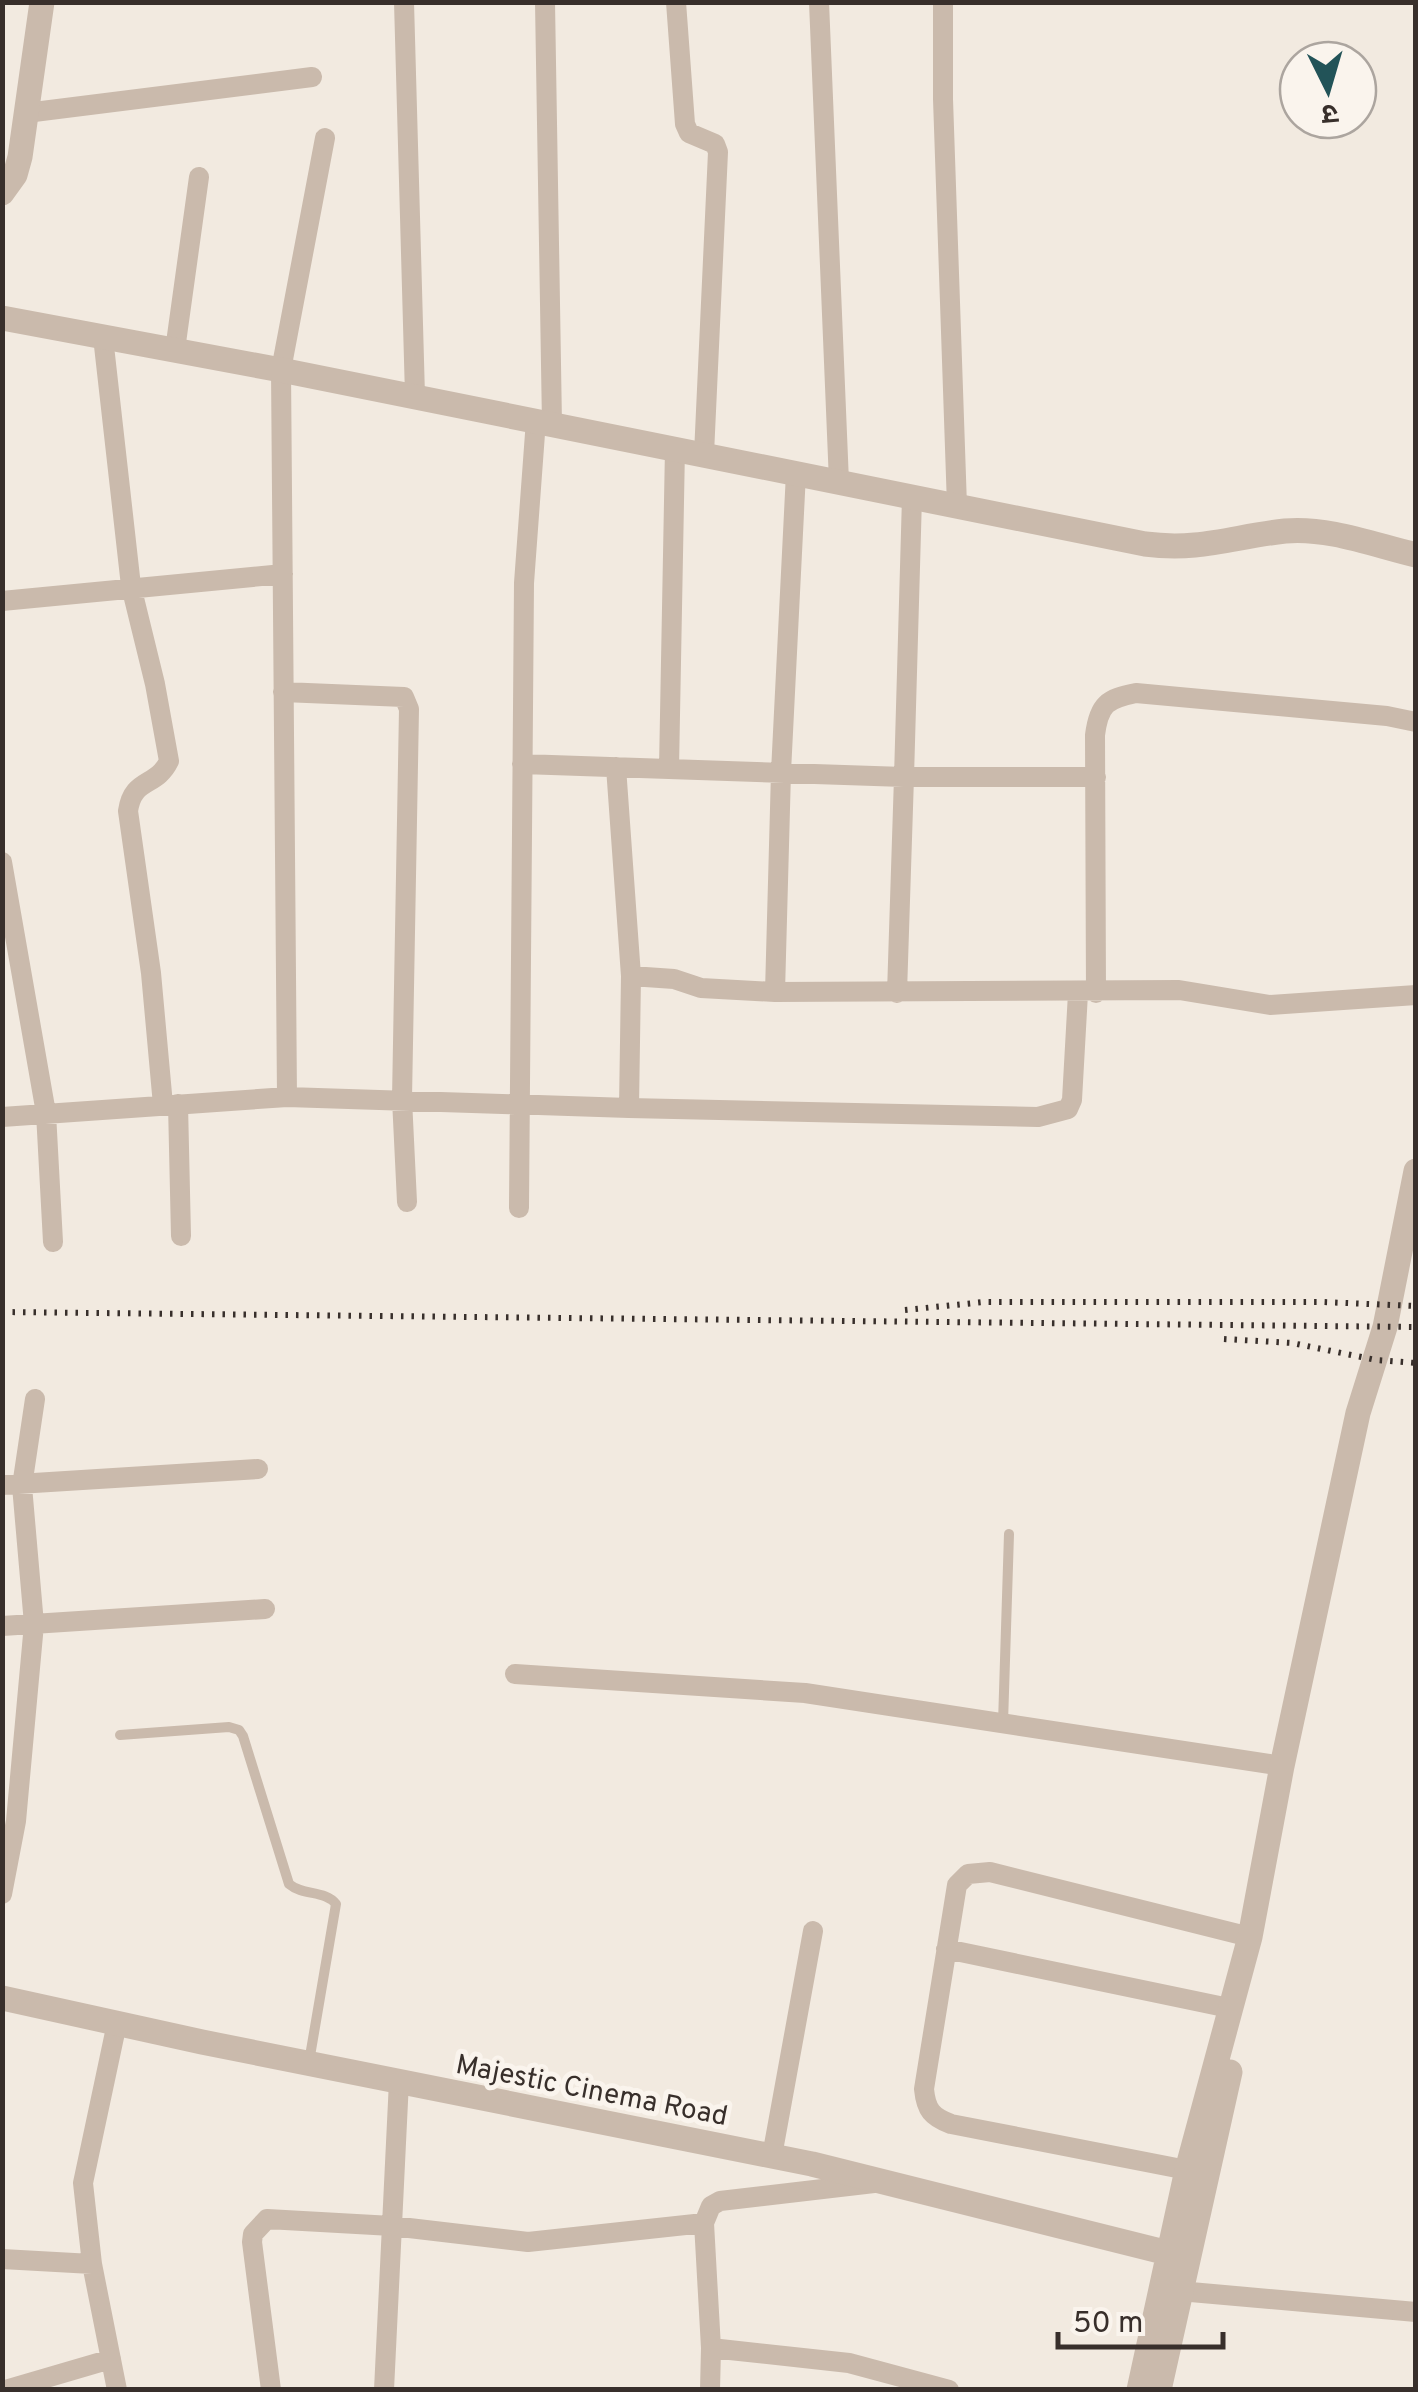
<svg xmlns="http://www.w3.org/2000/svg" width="1418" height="2392" viewBox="0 0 1418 2392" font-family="Overpass,'Noto Sans Devanagari',sans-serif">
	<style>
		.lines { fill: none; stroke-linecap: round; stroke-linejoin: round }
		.service { stroke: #cabaac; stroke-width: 10 }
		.minor { stroke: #cabaac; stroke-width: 20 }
		.tertiary { stroke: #cabaac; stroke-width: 25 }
		.rail { stroke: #382f2b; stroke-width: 6; stroke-dasharray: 2.5 8; stroke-linecap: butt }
		.labels { text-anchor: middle; stroke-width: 10; stroke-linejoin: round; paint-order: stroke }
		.street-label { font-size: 28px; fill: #382f2b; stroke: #faf4ed }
	</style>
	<rect width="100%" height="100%" fill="#f2eae0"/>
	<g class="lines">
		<path class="service" d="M1003 1723 1009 1534
			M120 1735 229 1727 239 1730 243 1736 289 1884C303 1896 325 1890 336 1904L309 2062"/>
		<path class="minor" d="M404 2 415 396
			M545 2 552 424
			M676 2 685 124 689 133 715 144 718 152 704 454
			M819 2 839 482
			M943 2V99L957 506
			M26 113 312 77
			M103 337 131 586 155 684 169 761C156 788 133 777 128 811L151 973 163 1105
			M175 350 199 177
			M2 601 283 574
			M283 692 404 697 409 709 402 1099 407 1202
			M522 764 904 777 912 497
			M616 767 631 976 629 1108
			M669 769 675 448
			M2 862 46 1113 53 1242
			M631 976 674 979 701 988 775 992 1179 990 1270 1005 1416 995
			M775 992 781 772 796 473
			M897 993 904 777H1096
			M1096 993 1095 735C1099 704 1107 699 1136 693L1387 716 1416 722
			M287 1097 281 370 325 138
			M178 1104 181 1236
			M2 1117 287 1097 629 1108 1038 1117 1068 1109 1072 1100 1078 993
			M519 1208 524 583 536 420
			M2 1485 258 1469
			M2 1626 265 1609
			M515 1674 805 1693 1282 1766
			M2 1894 16 1821 34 1624 22 1486 35 1399
			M946 1949 1229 2008
			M117 2023 83 2183 92 2264 117 2390
			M772 2156 813 1931
			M1187 2170 951 2124C932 2117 926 2110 924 2089L957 1885 968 1874 990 1872 1250 1937
			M2 2259 92 2264
			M1168 2290 1416 2312
			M711 2348 849 2363 949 2390
			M5 2390 111 2359
			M271 2390 252 2242 253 2234 267 2219 392 2226 528 2242 704 2223
			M384 2390 399 2081
			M710 2390 711 2348 704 2223 711 2206 720 2201 874 2183"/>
		<path class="tertiary" d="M2 193 15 175 20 157 42 2
			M2 318 281 370 1145 544C1200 551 1232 537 1285 531 1328 527 1374 545 1416 555
			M2 1998 202 2042 812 2164 1168 2253
			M1139 2390 1187 2170 1250 1937 1282 1766 1358 1413 1385 1327 1416 1171
			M1159 2390 1230 2072"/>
		<path class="rail" d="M905 1310 984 1302H1322L1416 1306
			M2 1312 1416 1327
			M1224 1339 1292 1343 1376 1360 1416 1363"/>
	</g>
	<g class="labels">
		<g class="street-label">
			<text transform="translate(592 2089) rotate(11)" y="10">Majestic Cinema Road</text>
		</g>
	</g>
	<rect width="1418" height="2392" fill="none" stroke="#382f2b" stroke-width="10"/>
	<g transform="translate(1328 90) rotate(175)"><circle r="48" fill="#faf4ed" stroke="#aca59f" stroke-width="2.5"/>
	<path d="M0-8L18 38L0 25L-18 38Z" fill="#225358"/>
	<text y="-15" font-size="28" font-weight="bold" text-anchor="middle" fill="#382f2b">उ</text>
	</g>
	<path d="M1058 2332v15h165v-15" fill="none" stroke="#382f2b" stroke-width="5"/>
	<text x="1073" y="2332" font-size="30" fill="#382f2b" stroke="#faf4ed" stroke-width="8" paint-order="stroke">50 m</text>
</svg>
